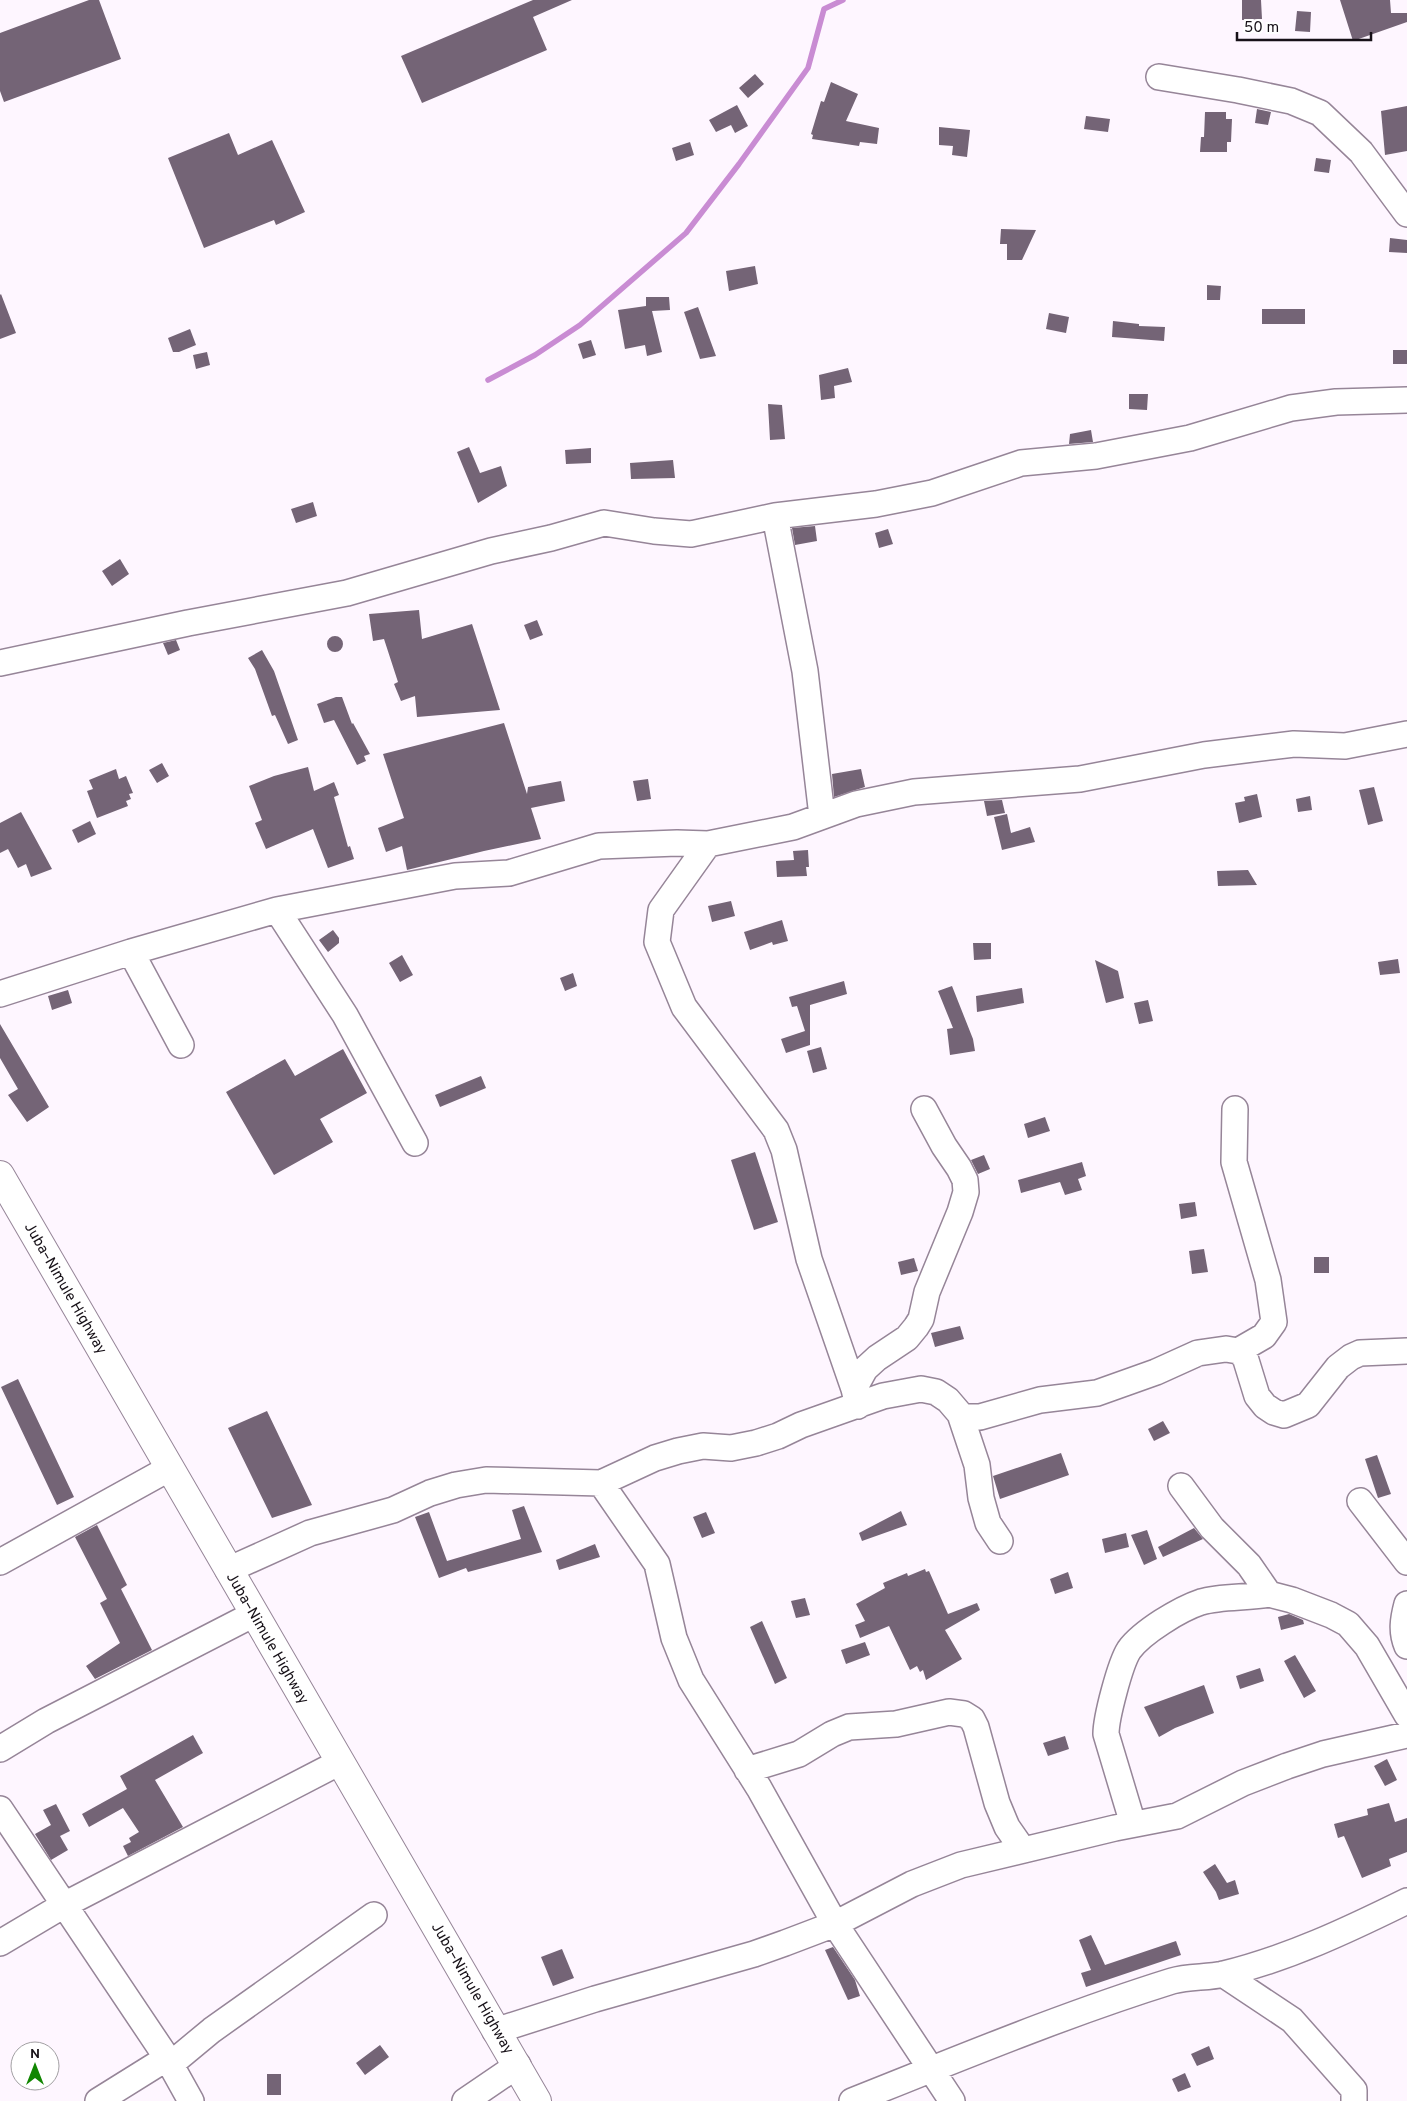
<svg xmlns="http://www.w3.org/2000/svg" width="1407" height="2101" viewBox="0 0 1407 2101" font-family="Overpass,sans-serif">
	<style>
		.lines { fill: none; stroke-linecap: round; stroke-linejoin: round }
		.stream { stroke: #c98cd3; stroke-width: 5.5 }
		.building { fill: #746476 }
		.minor-casing { stroke: #968598; stroke-width: 28 }
		.major-casing { stroke: #968598; stroke-width: 30 }
		.minor { stroke: #fff; stroke-width: 25 }
		.major { stroke: #fff; stroke-width: 28 }
		.labels { text-anchor: middle; stroke-width: 4; stroke-linejoin: round; paint-order: stroke }
		.street-label { font-size: 15px; fill: #171118; stroke: #fff }
	</style>
	<rect width="100%" height="100%" fill="#fef6ff"/>
	<g class="lines">
		<path class="stream" d="M488 380 535 355 580 325 686 233 739 164 808 68 824 9 843 0"/>
	</g>
	<path class="building" d="M89 0H99L121 59 4 102 0 91V33Z
		M533 0H572L533 17 547 50 422 103 401 56Z
		M1242 0H1261L1262 19 1242 20Z
		M1340 0H1390L1391 13H1407V22L1353 41Z
		M1297 11 1311 12 1310 32 1295 31Z
		M755 74 764 84 748 98 739 88Z
		M831 82 858 94 846 121 879 128 877 144 860 142 859 146 812 139 813 135 811 134 821 101 824 102Z
		M737 105 748 126 735 133 731 125 716 132 709 120Z
		M1407 106V151L1385 155 1381 111Z
		M1257 109 1271 112 1268 125 1255 123Z
		M1205 112H1226V119H1232L1231 142H1227V152H1200L1201 137H1204Z
		M1086 116 1110 119 1108 132 1084 129Z
		M939 127 970 130 967 157 952 155 953 146 939 145Z
		M229 133 238 155 272 140 305 212 276 225 274 220 204 248 168 158Z
		M690 142 694 155 676 161 672 148Z
		M1316 158 1331 160 1329 173 1314 171Z
		M1001 229 1036 230 1022 260H1007V244H1000Z
		M1390 238 1407 240V253L1389 252Z
		M755 266 758 284 729 291 726 271Z
		M1207 285 1221 286 1220 300H1207Z
		M1 294 16 333 0 339V295Z
		M646 297H669L670 310 652 311 662 352 647 356 645 345 625 349 618 310 646 306Z
		M698 307 716 356 700 359 684 312Z
		M1262 309H1305V324H1262Z
		M1049 313 1069 317 1066 333 1046 329Z
		M1113 321 1139 324V326L1165 327 1164 341 1112 337Z
		M190 329 196 345 179 352H173L168 338Z
		M591 340 596 355 583 359 578 344Z
		M1393 350H1407V364H1393Z
		M207 352 210 365 196 369 193 355Z
		M848 368 852 382 834 386 835 398 821 400 819 375Z
		M1129 394H1148L1147 410 1129 409Z
		M768 404 782 405 785 439 770 440Z
		M1091 430 1093 442 1069 444 1070 434Z
		M469 447 480 473 501 466 507 486 478 503 457 452Z
		M591 448V463L566 464 565 450Z
		M673 460 675 478 631 479 630 463Z
		M313 502 317 516 296 523 291 509Z
		M815 526 817 541 795 545 792 528Z
		M888 529 893 544 879 548 875 533Z
		M120 559 129 574 112 586 102 571Z
		M419 610 422 639 472 624 500 710 417 717 415 696 401 701 394 684 398 682 384 639 373 641 369 614Z
		M537 620 543 635 530 640 524 625Z
		M327 644a8 8 0 1 1 16 0a8 8 0 1 1-16 0Z
		M176 640 180 650 168 655 163 643Z
		M262 650 274 671 298 740 288 744 275 715 272 716 255 669 248 658Z
		M336 697H342L352 724 353 723 370 754 364 756 366 761 357 765 334 720 324 723 317 704Z
		M504 723 527 794 528 787 561 781 565 801 531 808 541 839 484 851 407 870 402 846 386 852 378 828 404 818 383 754Z
		M162 763 169 776 157 783 149 770Z
		M308 767 314 791 334 782 339 795 334 797 348 847 350 846 354 859 328 868 313 829 266 849 255 823 262 820 249 786 274 776Z
		M116 769 119 779 126 776 133 793 129 794 131 799 126 801 128 806 97 818 87 791 93 789 89 780Z
		M861 769 865 787 834 797 832 774Z
		M648 779 651 799 637 801 633 781Z
		M1374 787 1383 821 1368 825 1359 790Z
		M1257 794 1262 817 1239 823 1235 803 1245 801 1244 797Z
		M1310 796 1312 810 1298 812 1296 799Z
		M1002 800 1005 813 987 816 984 801Z
		M21 812 52 869 31 877 26 864 18 868 8 849 0 853V823Z
		M1007 814 1011 833 1030 827 1035 842 1002 850 994 817Z
		M90 821 96 834 78 843 72 830Z
		M808 850 809 867H806L807 876 777 877 776 861 794 860 793 851Z
		M1248 870 1257 885 1218 886 1217 871Z
		M731 901 735 916 712 922 708 906Z
		M782 920 788 941 773 945 772 942 750 950 744 932Z
		M333 930 339 938V943L328 952 319 940Z
		M973 943H991V959L974 960Z
		M402 955 413 975 400 982 389 963Z
		M1398 959 1400 973 1380 975 1378 962Z
		M1095 960 1118 971 1124 998 1106 1003Z
		M573 973 577 986 565 991 560 978Z
		M844 981 847 994 810 1005V1045L786 1053 781 1039 805 1031 797 1006 792 1007 789 997Z
		M952 986 973 1039 975 1051 950 1055 947 1029 953 1028 938 991Z
		M1022 988 1024 1003 977 1012 976 996Z
		M68 990 72 1003 52 1010 48 996Z
		M1148 1000 1153 1021 1139 1024 1134 1003Z
		M0 1024 49 1107 27 1122 8 1095 18 1089 0 1058Z
		M821 1047 827 1069 813 1073 807 1051Z
		M343 1049 367 1093 320 1119 333 1142 274 1175 226 1092 285 1059 295 1076Z
		M481 1076 486 1088 440 1107 435 1095Z
		M1045 1117 1050 1131 1028 1138 1024 1124Z
		M755 1152 778 1222 754 1230 731 1160Z
		M984 1155 990 1169 978 1174 971 1160Z
		M1082 1162 1086 1176 1078 1179 1082 1190 1065 1195 1060 1182 1021 1193 1018 1180Z
		M1195 1202 1197 1216 1181 1219 1179 1204Z
		M1204 1249 1208 1272 1192 1274 1189 1251Z
		M1314 1257H1329V1273H1314Z
		M914 1258 918 1271 901 1275 898 1262Z
		M960 1326 964 1339 935 1347 931 1333Z
		M18 1379 74 1497 57 1505 1 1387Z
		M267 1411 312 1505 272 1518 228 1428Z
		M1163 1421 1170 1433 1154 1441 1148 1429Z
		M1061 1453 1069 1475 1000 1499 993 1476Z
		M1377 1455 1391 1494 1378 1498 1365 1459Z
		M524 1506 542 1552 468 1572 466 1568 439 1578 415 1517 429 1512 447 1561 521 1539 512 1510Z
		M901 1511 907 1525 862 1541 859 1533Z
		M706 1512 715 1533 702 1538 693 1517Z
		M97 1525 127 1585 121 1589 152 1650 95 1679 86 1666 120 1643 100 1603 107 1599 75 1537Z
		M1194 1528 1203 1539 1163 1557 1158 1547Z
		M1147 1530 1157 1559 1144 1565 1131 1535Z
		M1126 1533 1129 1547 1105 1553 1102 1539Z
		M595 1544 600 1557 559 1570 556 1560Z
		M925 1569 926 1572 929 1571 948 1614 977 1603 980 1610 945 1630 962 1659 926 1680 923 1670 920 1672 917 1666 910 1670 889 1626 860 1638 855 1625 865 1621 856 1604 885 1588 883 1583 907 1573 908 1576Z
		M1068 1572 1073 1588 1055 1594 1050 1579Z
		M805 1598 810 1615 796 1618 791 1601Z
		M1289 1614 1303 1620 1304 1624 1281 1630 1278 1617Z
		M762 1621 787 1678 775 1684 750 1627Z
		M865 1642 870 1655 846 1664 841 1650Z
		M1295 1655 1316 1691 1304 1698 1284 1661Z
		M1260 1668 1264 1681 1240 1689 1236 1676Z
		M1204 1685 1214 1713 1175 1728 1159 1737 1144 1707Z
		M193 1735 203 1753 155 1780 183 1827 128 1856 123 1846 131 1842 129 1838 139 1832 123 1808 89 1827 82 1814 127 1789 120 1776Z
		M1065 1736 1069 1749 1048 1756 1043 1743Z
		M1387 1759 1397 1780 1385 1786 1374 1766Z
		M1389 1803 1395 1822 1407 1818V1852L1389 1859 1391 1866 1362 1878 1344 1836 1338 1838 1334 1824 1368 1815 1367 1809Z
		M56 1804 70 1831 60 1836 68 1850 51 1860 35 1834 51 1825 43 1810Z
		M1215 1864 1227 1883 1235 1880 1239 1894 1219 1900 1216 1892 1203 1872Z
		M1091 1935 1105 1965 1176 1941 1181 1955 1086 1987 1081 1973 1091 1970 1079 1940Z
		M833 1947 855 1980 860 1996 848 2000 825 1950Z
		M562 1949 574 1978 553 1986 541 1957Z
		M380 2045 389 2057 365 2075 356 2063Z
		M1209 2046 1214 2059 1197 2066 1191 2054Z
		M1185 2073 1191 2087 1178 2092 1172 2079Z
		M267 2074H281V2095H267Z"/>
	<g class="lines">
		<defs>
			<path id="minor" d="M1159 77 1238 90 1291 101 1320 113 1361 152 1407 214
				M775 516 805 671 822 816
				M0 663 188 623 347 593 491 551 551 538 604 523 654 531 691 534 775 516 876 504 932 493 1021 463 1096 456 1190 438 1291 408 1336 402 1407 400
				M708 844 661 910 657 942 684 1007 776 1130 784 1150 809 1259 854 1389 858 1406
				M277 910 345 1015 415 1143
				M131 952 181 1045
				M0 994 131 952 277 910 455 876 509 873 599 846 677 843 708 844 793 827 856 804 914 792 1080 779 1204 755 1294 744 1345 746 1407 734
				M1235 1109 1234 1162 1268 1280 1274 1322 1264 1336 1238 1351
				M854 1389 865 1369 877 1358 907 1338 916 1327 921 1319 927 1292 960 1212 966 1192 965 1180 959 1168 944 1146 924 1109
				M961 1417H980L1040 1400 1097 1393 1156 1372 1198 1353 1226 1349 1238 1351 1245 1357 1257 1396 1265 1406 1274 1412 1284 1415 1308 1405 1338 1367 1351 1357 1360 1353 1407 1351
				M601 1483 657 1564 674 1638 691 1680 759 1788 835 1924 952 2101
				M1181 1486 1212 1528 1249 1565 1269 1594 1292 1600 1331 1615 1348 1624 1367 1646 1407 1715
				M1360 1501 1407 1562
				M0 1562 170 1468
				M228 1570 310 1533 393 1510 430 1493 456 1485 486 1480 601 1483 655 1458 678 1451 703 1446 731 1448 756 1443 778 1436 801 1425 883 1396 921 1389 936 1392 948 1400 960 1414 977 1465 981 1498 988 1523 1000 1541
				M1407 1604C1403 1619 1401 1632 1407 1646
				M0 1749 46 1721 254 1614
				M747 1770 799 1754 832 1734 849 1727 896 1724 949 1712 964 1714 972 1719 976 1727 997 1803 1007 1827 1023 1850
				M0 1809 167 2058 191 2101
				M1133 1824 1106 1734C1106 1718 1120 1664 1129 1650 1142 1632 1180 1609 1201 1602 1221 1596 1248 1598 1269 1594
				M0 1943 64 1905 340 1762
				M1223 1974 1292 2020 1354 2090V2101
				M495 2031 595 1999 754 1954 785 1943 835 1924 912 1884 961 1865 1115 1828 1177 1816 1243 1783 1287 1766 1323 1754 1407 1735
				M171 2064 212 2030 374 1915
				M98 2101 167 2058
				M465 2101 518 2065
				M852 2101C958 2059 1063 2015 1172 1981 1189 1976 1207 1978 1224 1974 1289 1958 1348 1930 1407 1901"/>
			<path id="major" d="M0 1175 537 2101"/>
		</defs>
		<use href="#minor" class="minor-casing"/>
		<use href="#major" class="major-casing"/>
		<use href="#minor" class="minor"/>
		<use href="#major" class="major"/>
	</g>
	<g class="labels">
		<g class="street-label">
			<text transform="translate(66 1288) rotate(60)" y="5">Juba–Nimule Highway</text>
			<text transform="translate(268 1638) rotate(60)" y="5">Juba–Nimule Highway</text>
			<text transform="translate(473 1988) rotate(60)" y="5">Juba–Nimule Highway</text>
		</g>
	</g>
	<g transform="translate(35 2066)"><circle r="24" fill="#ffffff" stroke="#a2a0a3"/>
	<path d="M0-4L9 19L0 12L-9 19Z" fill="#118601"/>
	<text y="-8" font-size="14" font-weight="bold" text-anchor="middle" fill="#171118">N</text>
	</g>
	<path d="M1237 32v8h134v-8" fill="none" stroke="#171118" stroke-width="2.5"/>
	<text x="1244" y="32" font-size="15" fill="#171118" stroke="#ffffff" stroke-width="4" paint-order="stroke">50 m</text>
</svg>
